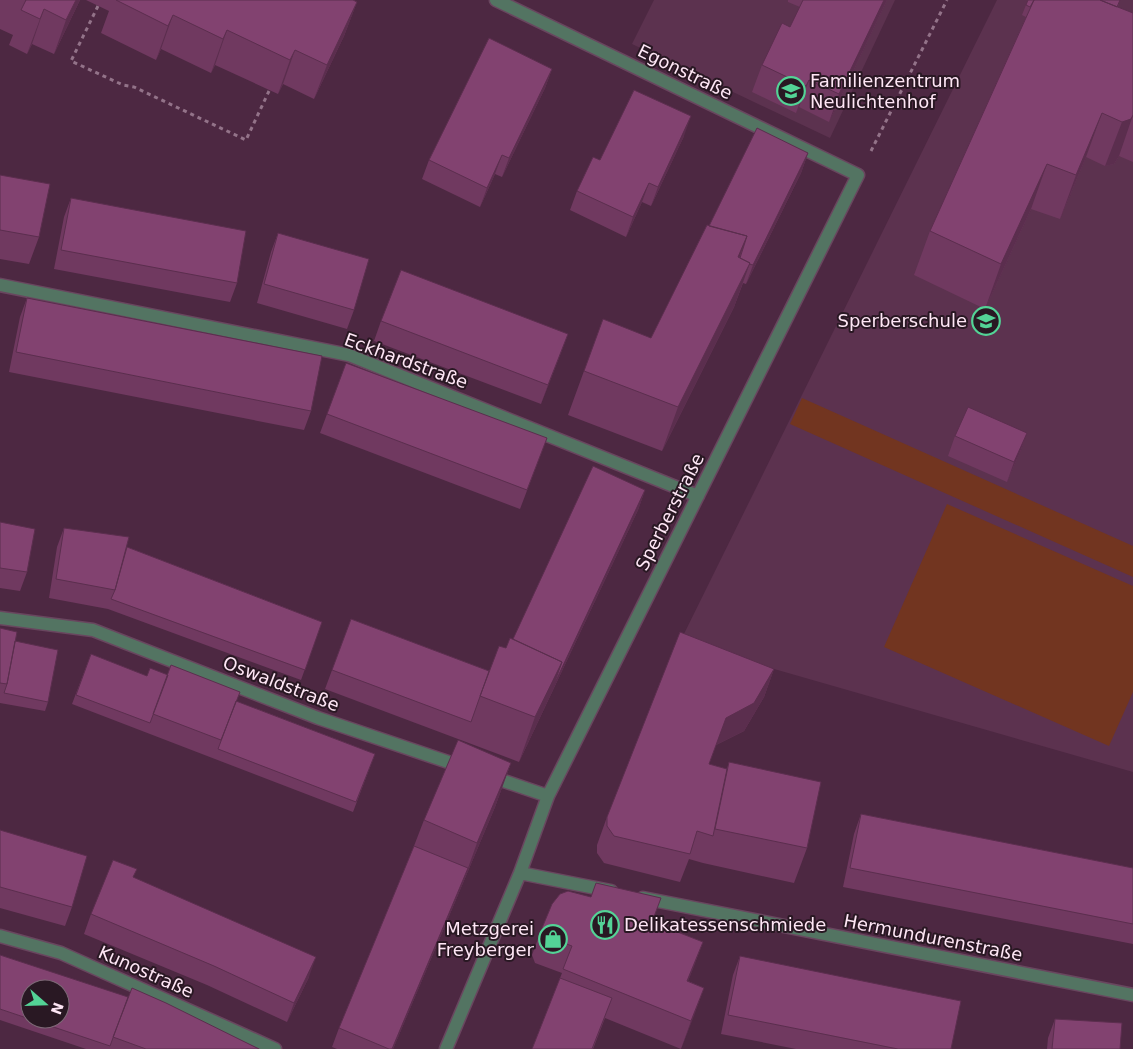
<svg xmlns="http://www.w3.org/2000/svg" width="1133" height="1049" viewBox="0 0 1133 1049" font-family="'DejaVu Sans',sans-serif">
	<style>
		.built { fill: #5c324f }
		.pitch { fill: #723520 }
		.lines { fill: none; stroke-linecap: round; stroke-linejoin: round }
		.minor-casing { stroke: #69465f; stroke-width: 15 }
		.path { stroke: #937389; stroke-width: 3; stroke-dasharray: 4 4; stroke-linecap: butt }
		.minor { stroke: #537462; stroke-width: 12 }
		.wall { fill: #703960 }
		.shaded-wall { fill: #5b2e4e }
		.building { fill: #824270; stroke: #5b2e4e; fill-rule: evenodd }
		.labels { text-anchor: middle; stroke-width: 4; stroke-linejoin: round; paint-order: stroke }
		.street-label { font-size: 18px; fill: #fee6f5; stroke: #291823 }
		.poi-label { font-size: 18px; fill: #fee6f5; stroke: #291823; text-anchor: start }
	</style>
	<rect width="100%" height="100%" fill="#4d2842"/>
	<path class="built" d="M654 0H895L830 138 632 44Z
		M997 0H1133V772L680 642Z"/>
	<path class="pitch" d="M802 398 1133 546V577L790 424Z
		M947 504 1133 586V692L1109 746 884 647Z"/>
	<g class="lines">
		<defs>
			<path id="minor" d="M0 285 349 355 698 496
				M0 618 93 630 318 718 463 767
				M489 776 548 796
				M520 873 611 891
				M643 898 1133 995
				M0 936 61 953 275 1049
				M446 1049 520 873 548 796 858 175 496 0"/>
		</defs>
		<use href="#minor" class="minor-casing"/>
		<path class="path" d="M98 6 71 61 123 85 134 87 246 140 269 91
			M871 151 947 0"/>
		<use href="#minor" class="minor"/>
	</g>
	<path class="wall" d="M0 0H80L54 54 32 44 27 54 9 45 13 35 0 29Z
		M86 0H353L357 2 344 36 314 99 283 84 278 94 215 65 211 73 161 49 156 60 101 33 109 11Z
		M788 0H887L829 122 799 107 796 113 752 92 762 65 790 27 800 7 788 2Z
		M1028 0H1120L1118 7 1133 13V162L1119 156 1114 164 1105 166 1086 157 1060 219 1031 209 985 309 914 275 930 231 1026 17 1022 15Z
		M552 69 545 88 502 177 495 174 480 207 422 179 429 160Z
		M684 136 651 206 642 202 626 237 570 210 577 191 600 160Z
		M808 153 801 173 746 284 743 283 734 307 662 451 568 415 584 371 651 338 709 226Z
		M0 175 39 237 29 264 0 259Z
		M71 198 237 283 230 302 54 269 64 217Z
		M278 233 354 310 347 329 257 303 271 252Z
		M27 298 311 411 304 430 9 372 20 317Z
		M381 321 568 334 541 404 374 341Z
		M327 414 547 438 520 509 320 433Z
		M1027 433 1020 452 1007 482 948 456 955 436Z
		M645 490 638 510 519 762 325 689 351 619 489 671 513 639Z
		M0 522 27 572 20 591 0 588Z
		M64 528 127 547 322 622 301 680 108 609 49 598 57 547Z
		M0 628 48 702 45 711 0 703Z
		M91 654 147 676 236 701 375 754 353 812 215 759V758V759L72 704Z
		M774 669 764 697 744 731 716 745 709 764 727 769 729 762 807 848 794 883 703 863 689 859 680 882 604 863 597 853V845L607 817Z
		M511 763 495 807 393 1049H337L332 1047 339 1028 414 846 424 820Z
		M861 814 1133 868V944L843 887 854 834Z
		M0 830 72 907 65 926 0 908Z
		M134 878 309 977 287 1022 207 985 84 934 91 914Z
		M652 922 703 942 688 981 704 988 681 1049 605 1018 593 1049H532L562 973 535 963 532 955 542 928Z
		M0 955 259 1049H86L0 1020Z
		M740 956 951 1049H796L721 1034 733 975Z
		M1055 1019 1120 1049H1047L1048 1038Z"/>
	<path class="shaded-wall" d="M76 0H80L54 54 66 20Z
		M884 0H887L829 122 839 94Z
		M357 2 344 36 314 99 327 65Z
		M44 9 32 44 27 54 40 19Z
		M173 15 161 49 156 60 168 26Z
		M227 30 215 65 211 73 223 39Z
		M295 50 283 84 278 94 290 60Z
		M552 69 545 88 502 177 509 158Z
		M809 80 799 107 796 113 806 86Z
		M1102 113 1086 157 1060 219 1076 175Z
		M1133 115 1119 156 1114 164 1105 166 1122 122Z
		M691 116 684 136 651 206 658 187Z
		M808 153 801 173 746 284 753 265Z
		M502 155 495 174 480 207 487 188Z
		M1047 164 1031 209 985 309 1001 264Z
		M649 183 642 202 626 237 633 217Z
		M747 236 731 281 738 257Z
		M750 263 734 307 662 451 678 407Z
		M568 334 561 353 541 404 548 385Z
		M1027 433 1020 452 1007 482 1014 462Z
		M645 490 638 510 519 762 535 717Z
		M774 669 764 697 744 731 716 745 707 768 726 718Z
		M511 763 495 807 393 1049H392L468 868 477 843Z
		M703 942 693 969 677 1008 687 981Z
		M316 957 309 977 287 1022 294 1003Z
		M704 988 694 1016 681 1049 691 1021Z"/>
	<path class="building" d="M25 0H76L66 20 44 9 40 19 21 10 26 0Z
		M116 0H353L357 2 327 65 295 50 290 60 227 30 223 39 173 15 168 26Z
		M803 0H884L839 94 809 80 806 86 762 65 782 23 790 27Z
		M1028 0H1034L1030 7 1026 5Z
		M1034 0H1100L1133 13V115L1131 119 1122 122 1102 113 1076 175 1047 164 1001 264 930 231Z
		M1100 0H1120L1117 7Z
		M489 38 552 69 509 158 502 155 487 188 429 160Z
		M634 90 691 116 658 187 649 183 633 217 577 191 593 157 600 160Z
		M757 128 808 153 753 265 749 264 750 263 740 258 747 236 709 226Z
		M0 175 50 184 39 237 0 230Z
		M71 198 246 231 237 283 61 250Z
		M707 225 747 236 738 257 750 263 678 407 584 371 603 319 651 338Z
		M278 233 369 259 354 310 264 284Z
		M401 270 568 334 548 385 381 321Z
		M27 298 322 356 311 411 16 352Z
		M346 363 547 438 527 490 327 414Z
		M968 407 1027 433 1014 462 955 436Z
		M593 466 645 490 553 687 562 662 513 639Z
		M0 522 35 529 27 572 0 568Z
		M64 528 129 537 115 590 56 579Z
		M127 547 322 622 305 670 111 599 115 590Z
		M351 619 489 671 471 722 332 670Z
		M0 628 17 632 7 684 0 683Z
		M680 632 774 669 754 703 726 718 709 764 727 769 713 836 697 831 690 854 614 836 607 826V817Z
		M510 638 562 662 535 717 480 696 499 646 506 648Z
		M15 641 58 650 48 702 4 693 7 684Z
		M91 654 147 676 150 668 168 675 150 723 76 695Z
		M171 665 240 692 221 740 153 714Z
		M236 701 375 754 356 802 218 749Z
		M458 740 511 763 477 843 424 820Z
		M729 762 821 782 807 848 715 829Z
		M861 814 1133 868V924L850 868Z
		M0 830 87 856 72 907 0 887Z
		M414 846 468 868 392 1049H389L339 1028Z
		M113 860 137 869 133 877 316 957 294 1003 214 966 91 914Z
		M596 883 661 898 652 922 703 942 687 981 704 988 691 1021 563 969 572 946 545 936 542 928 552 904 560 894 568 891 591 897Z
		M0 955 128 997 110 1046 0 1009ZM30 989H60V1019H30Z
		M740 956 961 1001 951 1049H898L728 1015Z
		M560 978 612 998 592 1049H532Z
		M132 988 166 1003 259 1049H146L113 1037Z
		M1055 1019 1122 1023 1120 1049H1052Z"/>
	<defs>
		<symbol id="school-ring" viewBox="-11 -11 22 22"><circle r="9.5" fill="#291823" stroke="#53d396" stroke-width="1.5"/><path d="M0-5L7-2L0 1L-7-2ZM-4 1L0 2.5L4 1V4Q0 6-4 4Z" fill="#53d396"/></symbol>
		<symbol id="restaurant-ring" viewBox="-11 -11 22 22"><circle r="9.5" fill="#291823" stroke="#53d396" stroke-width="1.5"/><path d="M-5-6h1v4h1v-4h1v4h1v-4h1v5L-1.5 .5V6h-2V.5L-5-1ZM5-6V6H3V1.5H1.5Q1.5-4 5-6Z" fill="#53d396"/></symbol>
		<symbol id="shop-ring" viewBox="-11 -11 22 22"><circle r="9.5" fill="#291823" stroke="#53d396" stroke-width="1.5"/><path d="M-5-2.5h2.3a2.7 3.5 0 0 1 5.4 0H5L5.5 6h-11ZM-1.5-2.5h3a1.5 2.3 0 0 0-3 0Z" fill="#53d396"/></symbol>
	</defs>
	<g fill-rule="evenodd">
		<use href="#school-ring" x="775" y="75" width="32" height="32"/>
		<use href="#school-ring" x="970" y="305" width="32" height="32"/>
		<use href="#restaurant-ring" x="589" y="909" width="32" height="32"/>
		<use href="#shop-ring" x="537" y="923" width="32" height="32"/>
	</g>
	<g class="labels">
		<g class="street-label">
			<text transform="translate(685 72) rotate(26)" y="6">Egonstraße</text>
			<text transform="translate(406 361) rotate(20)" y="6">Eckhardstraße</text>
			<text transform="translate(670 512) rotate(-63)" y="6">Sperberstraße</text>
			<text transform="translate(281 684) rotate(21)" y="6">Oswaldstraße</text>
			<text transform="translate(933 938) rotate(11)" y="6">Hermundurenstraße</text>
			<text transform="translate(146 972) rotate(24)" y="6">Kunostraße</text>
		</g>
		<g class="poi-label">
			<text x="810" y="87">Familienzentrum<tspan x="810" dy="21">Neulichtenhof</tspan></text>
			<text x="967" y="327" text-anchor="end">Sperberschule</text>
			<text x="624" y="931">Delikatessenschmiede</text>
			<text x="534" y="935" text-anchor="end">Metzgerei<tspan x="534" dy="21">Freyberger</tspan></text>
		</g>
	</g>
	<g transform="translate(45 1004) rotate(110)"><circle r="24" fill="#291823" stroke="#7e6a77"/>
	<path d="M0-4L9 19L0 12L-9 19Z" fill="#53d396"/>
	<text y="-8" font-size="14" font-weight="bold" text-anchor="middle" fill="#fee6f5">N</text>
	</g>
</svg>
